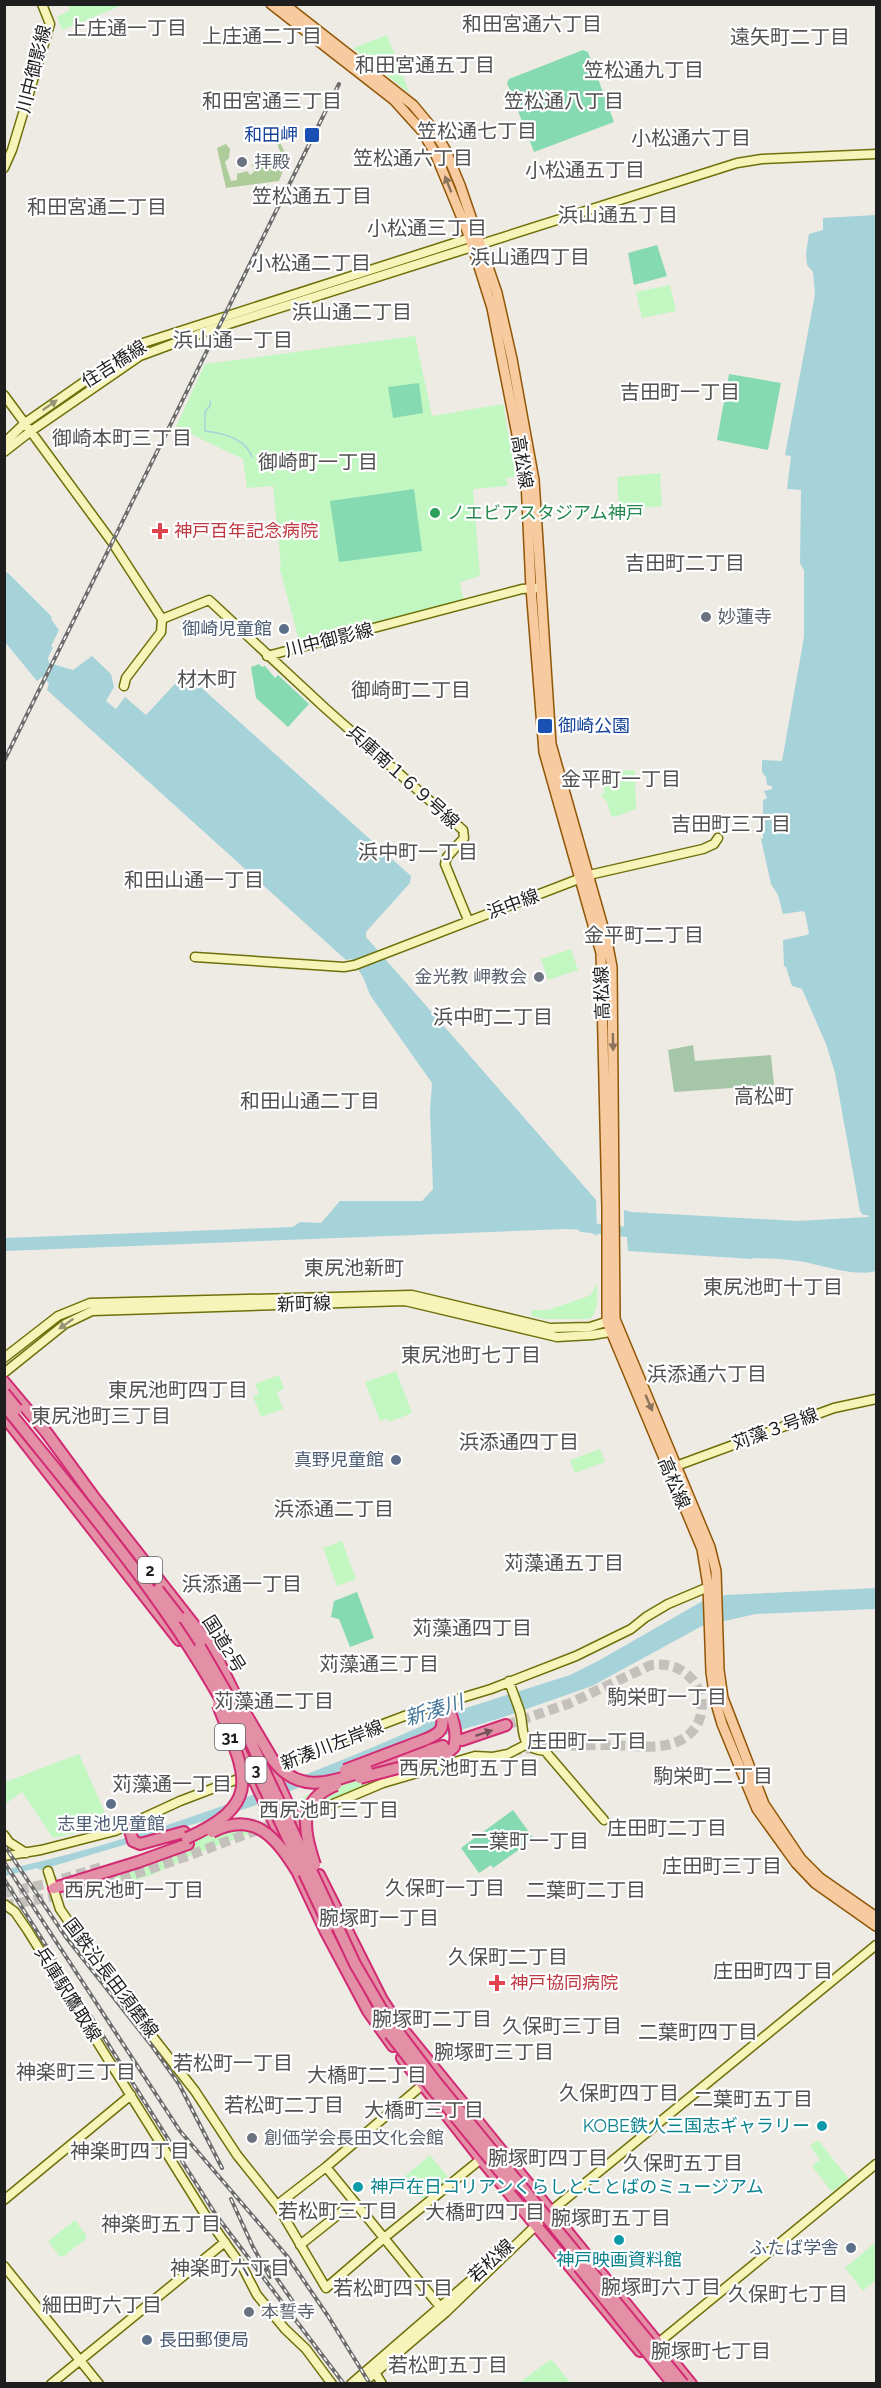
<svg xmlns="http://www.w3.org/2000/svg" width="881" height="2388" viewBox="0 0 881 2388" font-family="Raleway,'Noto Sans JP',sans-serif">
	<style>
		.forest { fill: #adcc9a }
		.cemetery { fill: #a6c6a8 }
		.park { fill: #c3f7c2 }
		.pitch { fill: #85dab2 }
		.water { fill: #a6d3da }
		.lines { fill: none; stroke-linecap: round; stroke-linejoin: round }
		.stream { stroke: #a6d3da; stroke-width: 1.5 }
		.river { stroke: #a6d3da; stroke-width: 10 }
		.highway-tunnel { stroke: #c4c1bc; stroke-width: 10; stroke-dasharray: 10 5; stroke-linecap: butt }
		.secondary-casing { stroke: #6e7009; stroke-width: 11 }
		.primary-casing { stroke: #915706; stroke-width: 12 }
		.highway-casing { stroke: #d22b73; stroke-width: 14 }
		.secondary { stroke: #f7f4ba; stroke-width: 8 }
		.primary { stroke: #f8ca9f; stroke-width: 9 }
		.highway { stroke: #e38fa6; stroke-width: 10 }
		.rail-casing { stroke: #6c6c6c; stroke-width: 4 }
		.rail { stroke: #fff; stroke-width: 1.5; stroke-dasharray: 4.5; stroke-linecap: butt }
		.highway-bridge-casing { stroke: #d22b73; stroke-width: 14; stroke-linecap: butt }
		.highway-bridge { stroke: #e38fa6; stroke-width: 10 }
		.oneway { fill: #8b745e }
		.oneway2 { fill: #959474 }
		.oneway3 { fill: #77515b }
		.transit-dot { fill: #1a4fb4; stroke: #fff; stroke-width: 2 }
		.worship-dot { fill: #6b7280; stroke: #fff; stroke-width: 2 }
		.leisure-dot { fill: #2e9e5b; stroke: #fff; stroke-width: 2 }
		.health-dot { fill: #e0444e; stroke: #fff; stroke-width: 2 }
		.service-dot { fill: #5c6f8a; stroke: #fff; stroke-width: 2 }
		.culture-dot { fill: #0f9aa8; stroke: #fff; stroke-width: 2 }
		.labels { text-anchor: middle; stroke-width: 4.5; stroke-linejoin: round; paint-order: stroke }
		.shield { fill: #fff; stroke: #626262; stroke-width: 1.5 }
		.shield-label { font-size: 16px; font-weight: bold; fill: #1e1e1e }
		.street-label { font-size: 18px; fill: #1e1e1e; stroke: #fff }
		.transit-label { font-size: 18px; fill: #164399; stroke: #fff; text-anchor: end }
		.worship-label { font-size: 18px; fill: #5b616d; stroke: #fff; text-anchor: start }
		.leisure-label { font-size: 18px; fill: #27864d; stroke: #fff; text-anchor: start }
		.health-label { font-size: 18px; fill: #be3a42; stroke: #fff; text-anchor: start }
		.service-label { font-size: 18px; fill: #4e5e75; stroke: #fff; text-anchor: end }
		.culture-label { font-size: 18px; fill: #0d838f; stroke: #fff; text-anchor: end }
		.neighbourhood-label { font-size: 20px; fill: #515151; stroke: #fff }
		.water-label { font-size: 20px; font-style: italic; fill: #48789a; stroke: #fff }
	</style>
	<rect width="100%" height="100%" fill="#eeeae4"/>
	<path class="forest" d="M278 139 288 158 279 181 226 188 217 148 226 144 230 149 229 158 225 162 231 181 237 180V174L247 171 250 175 254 172 252 164 261 162 266 164 281 154 277 143Z"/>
	<path class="cemetery" d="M693 1045 695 1061 771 1055 774 1085 674 1092 668 1050Z"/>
	<path class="park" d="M68 5 123 4V5L62 30 57 17 70 10Z
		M387 35 409 92V93L354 49 355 47Z
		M670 285 676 311 642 318 636 292Z
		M415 336 432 416 503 404 516 477 506 478 508 486 473 489 480 576 460 582 464 602 300 644 279 566 281 565 273 486 247 488 243 459 176 427 205 364Z
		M662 473 660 476 662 506 619 510 617 477Z
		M633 770 635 772 636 809 614 817 611 816 607 802 600 794 605 793 600 778 618 771Z
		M571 949 578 970 548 980 541 959Z
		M597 1283C597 1296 599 1309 590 1319H545L531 1316 532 1310H548L591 1295Z
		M396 1371 412 1413 389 1422 387 1419 380 1421 365 1382Z
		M279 1375 284 1389 277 1392 283 1409 261 1417 253 1396 259 1394 255 1384Z
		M600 1449 605 1462 575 1473 570 1460Z
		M342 1541 356 1579 337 1586 323 1548Z
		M79 1754 109 1822 106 1826 53 1838 22 1792 5 1804V1782Z
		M370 1771 375 1783 306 1809 302 1797Z
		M242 1828 258 1831 197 1853 152 1875 69 1901 66 1888 152 1860 223 1829Z
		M818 2140 849 2179 832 2192 812 2166 820 2160 810 2146Z
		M430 2155 447 2176V2180L425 2198H420L404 2177Z
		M75 2220 86 2235V2239L64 2256 60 2257 48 2241Z
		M876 2242V2280L863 2291 845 2268Z
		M551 2359 571 2383H519Z"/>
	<path class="pitch" d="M583 50 588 52 614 122 534 152 507 83 509 79Z
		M657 245 667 276 634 285 628 253Z
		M729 374 781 383 768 450 717 440Z
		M419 383 423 413 393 418 388 387Z
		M414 489 422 551 339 562 330 501Z
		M259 664 262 667 265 666 275 678 278 675 309 704 288 727 256 698 251 667Z
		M357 1592 374 1638 350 1647 339 1619 331 1617 334 1601Z
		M513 1810 534 1839 493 1868 491 1865 479 1873 461 1848Z"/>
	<path class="water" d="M876 215V1271C859 1276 834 1269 817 1265 796 1259 775 1259 753 1258L752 1259 628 1251 627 1237 624 1235V1210L632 1212 798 1221 868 1217V1215H863L860 1211 835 1073 826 1044 802 989 792 986 786 967 784 966 783 940 807 935 809 933 805 913 803 911 783 914 778 895 771 884 761 839 763 838V800L767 798 764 791 772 789V786L767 785 766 777 762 772V760L782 761 804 637V571L800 563 801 490 787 489 791 456 785 455 815 294 813 272 807 265 806 253 809 234 823 230V218Z
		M5 572 8 573 52 617 51 619 59 630 51 646 53 647 48 658 49 663 73 670 92 656 111 674 114 687 106 701 116 709 125 697 146 715 185 673 411 876 410 883 366 932V937L596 1200 597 1236 587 1230 565 1229 5 1251 4 1238 293 1227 300 1222 321 1223 340 1201H422L433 1189 430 1111 432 1083 370 995 364 979 352 959 346 960 47 690 49 683 42 677 37 681 5 642Z
		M876 1588V1609L756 1614 702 1626 592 1686 501 1718 387 1752 251 1807 40 1870 37 1868 5 1876 4 1870C148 1838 287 1785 422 1726V1722L570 1675 598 1661 701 1602 725 1595Z"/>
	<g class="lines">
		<path class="stream" d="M210 401V406L205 412V431C222 433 246 439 252 457"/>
		<path class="river" d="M582 1227 636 1233"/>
		<path class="highway-tunnel" d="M506 1725 568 1704 651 1665C705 1658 721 1727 674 1743 654 1750 630 1745 609 1745 577 1745 544 1746 512 1751
			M4 1893 46 1884 105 1866
			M4 1905C101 1892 191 1854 282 1821"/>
		<defs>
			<path id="secondary" d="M4 168 12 150 50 24 42 4
				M4 395 112 542 162 619
				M4 443 25 423 137 345 476 236
				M4 452 31 431 140 356 210 330 737 163 762 159 876 154
				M162 619 209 600 325 708 463 830 464 838 447 857 445 864 468 920
				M267 656 522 589 537 588
				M124 686 126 678 161 632 162 619
				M195 957 344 967 355 965 589 875 703 849 714 844 718 838
				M4 1358 58 1316 90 1303 412 1295 550 1328 590 1327 612 1320
				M4 1373 65 1324 92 1311 405 1301 557 1337 592 1335 616 1331
				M676 1466 834 1408 876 1399
				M509 1681C512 1691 517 1702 520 1712 525 1730 518 1749 545 1751L604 1820
				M290 1822 383 1783 475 1756 493 1757 508 1754 527 1744
				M4 1835 9 1842 26 1853
				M4 1856 41 1850 115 1831 180 1801 415 1712 491 1689 576 1656 631 1629 646 1617 668 1604 713 1585
				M48 1871 60 1909 113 1986 195 2091 237 2155 277 2205 326 2288 384 2238 445 2313
				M4 1904 15 1912 28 1931 204 2213 243 2268 257 2295 285 2329 306 2349 332 2384
				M326 2167 384 2238 481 2159
				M4 2200 131 2095
				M277 2205 326 2167 427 2081
				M300 2245 354 2202
				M4 2266 99 2384
				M657 2344 876 2164
				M373 2369 382 2384
				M51 2384 225 2242
				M351 2384 478 2274
				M362 2384 445 2313 551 2211 876 1945"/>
			<path id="primary" d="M271 4 394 100 422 131 435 153 452 194 470 238 492 308 526 480 531 588 544 752 601 953 607 1208V1322L702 1549 708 1586 711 1672 715 1700 722 1724 757 1809 796 1863 815 1883 876 1926
				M284 4 413 105 433 129 445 149 460 185 497 293 512 359 534 480 551 744 607 941 612 967 615 1319 710 1547 716 1571 719 1670 723 1698 764 1804 801 1859 820 1878 876 1917"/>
			<path id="highway" d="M4 1382 46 1432 93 1496 205 1639 218 1660 239 1703
				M4 1416 179 1640
				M180 1618 200 1647
				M424 1740C447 1731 442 1727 442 1706
				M462 1740 506 1725
				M238 1746 326 1932 368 2011 393 2046
				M265 1754 307 1847
				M406 1766 444 1756 454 1747C458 1734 453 1712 443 1704
				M367 1770 443 1746
				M129 1827 133 1841 140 1844 184 1832
				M319 1875 382 2000 396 2021 691 2384
				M54 1888 138 1862 188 1844
				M402 2058 481 2159 640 2351"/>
		</defs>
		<use href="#secondary" class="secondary-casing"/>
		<use href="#primary" class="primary-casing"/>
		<use href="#highway" class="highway-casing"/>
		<use href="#secondary" class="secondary"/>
		<use href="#primary" class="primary"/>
		<use href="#highway" class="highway"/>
		<defs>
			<path id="rail" d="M4 761 339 84
				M4 1845 65 1936 152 2046 179 2084 222 2168
				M4 1862 180 2131 287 2256 328 2316 370 2384
				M4 1879 216 2215 344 2384
				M231 2199 253 2247 270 2277
				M269 2267 298 2309"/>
		</defs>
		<use href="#rail" class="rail-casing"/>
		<use href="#rail" class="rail"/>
		<defs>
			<path id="highway-bridge" d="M4 1393 17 1409
				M4 1405C88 1510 182 1617 241 1738
				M158 1590 179 1617
				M200 1647 234 1706 355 1964 383 2012 436 2082 683 2384
				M235 1696 273 1760C300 1796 332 1781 367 1770
				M345 1770 424 1740
				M360 1778 406 1766
				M260 1779 329 1926
				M212 1832C255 1810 276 1838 297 1871
				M187 1838C267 1802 244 1773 218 1705
				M315 1865C304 1831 296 1801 336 1785
				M390 2034 431 2087 512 2186
				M579 2267 673 2384"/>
		</defs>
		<use href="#highway-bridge" class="highway-bridge-casing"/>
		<use href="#highway-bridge" class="highway-bridge"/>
	</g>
	<defs><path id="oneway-solid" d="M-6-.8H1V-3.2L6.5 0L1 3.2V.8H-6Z" transform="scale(1.5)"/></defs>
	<g class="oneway">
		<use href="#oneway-solid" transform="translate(448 184) rotate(-112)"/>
		<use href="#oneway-solid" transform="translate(613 1042) rotate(89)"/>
		<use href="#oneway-solid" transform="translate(649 1403) rotate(67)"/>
	</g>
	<g class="oneway2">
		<use href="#oneway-solid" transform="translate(50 405) rotate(-35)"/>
		<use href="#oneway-solid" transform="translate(66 1324) rotate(145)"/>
	</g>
	<use class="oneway3" href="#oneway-solid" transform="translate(484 1733) rotate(-18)"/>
	<g class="transit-dot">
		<rect x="304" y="127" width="16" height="16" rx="3"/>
		<rect x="537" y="718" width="16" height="16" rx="3"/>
	</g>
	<g class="worship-dot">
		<circle cx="242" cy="162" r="6"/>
		<circle cx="706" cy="617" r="6"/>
		<circle cx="539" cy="977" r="6"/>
		<circle cx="252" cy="2138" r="6"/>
		<circle cx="249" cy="2312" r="6"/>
	</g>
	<circle class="leisure-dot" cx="435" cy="513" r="6"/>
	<g class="health-dot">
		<path d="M157 522h6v6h6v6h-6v6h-6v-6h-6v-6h6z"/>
		<path d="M494 1974h6v6h6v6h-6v6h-6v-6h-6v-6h6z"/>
	</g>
	<g class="service-dot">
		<circle cx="284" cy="629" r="6"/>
		<circle cx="396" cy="1460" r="6"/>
		<circle cx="111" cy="1804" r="6"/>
		<circle cx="851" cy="2248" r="6"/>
		<circle cx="147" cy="2340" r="6"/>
	</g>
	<g class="culture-dot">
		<circle cx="822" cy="2126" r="6"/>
		<circle cx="358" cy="2187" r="6"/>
		<circle cx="619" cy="2240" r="6"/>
	</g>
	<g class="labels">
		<g class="shield">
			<rect x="138" y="1557" width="24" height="26" rx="4.5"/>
			<rect x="215" y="1724" width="30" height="26" rx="4.5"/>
			<rect x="245.5" y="1757" width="21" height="26" rx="4.5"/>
		</g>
		<g class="shield-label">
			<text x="150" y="1576">2</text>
			<text x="230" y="1743">31</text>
			<text x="256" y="1776">3</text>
		</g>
		<g class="street-label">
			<text transform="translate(34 69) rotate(-76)" y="6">川中御影線</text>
			<text transform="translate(114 364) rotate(-32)" y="6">住吉橋線</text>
			<text transform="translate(522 462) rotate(81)" y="6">高松線</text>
			<text transform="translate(329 640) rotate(-14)" y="6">川中御影線</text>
			<text transform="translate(403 777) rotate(42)" y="6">兵庫南１６９号線</text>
			<text transform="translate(513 904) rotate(-20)" y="6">浜中線</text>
			<text transform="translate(602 993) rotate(-92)" y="6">高松線</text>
			<text transform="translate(304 1304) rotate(-2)" y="6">新町線</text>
			<text transform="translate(775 1429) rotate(-20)" y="6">苅藻３号線</text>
			<text transform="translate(674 1483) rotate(67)" y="6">高松線</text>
			<text transform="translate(224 1644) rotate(58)" y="6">国道2号</text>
			<text transform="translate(332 1745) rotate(-21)" y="6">新湊川左岸線</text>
			<text transform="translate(111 1978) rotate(53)" y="6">国鉄沿長田須磨線</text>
			<text transform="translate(68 1994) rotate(58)" y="6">兵庫駅鷹取線</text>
			<text transform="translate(491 2261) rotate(-43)" y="6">若松線</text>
		</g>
		<g class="transit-label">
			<text x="298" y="141">和田岬</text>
			<text x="558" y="732" text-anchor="start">御崎公園</text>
		</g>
		<g class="worship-label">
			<text x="254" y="168">拝殿</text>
			<text x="718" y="623">妙蓮寺</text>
			<text x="527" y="983" text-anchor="end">金光教 岬教会</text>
			<text x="264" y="2144">創価学会長田文化会館</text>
			<text x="261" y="2318">本誓寺</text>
		</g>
		<g class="leisure-label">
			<text x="447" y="519">ノエビアスタジアム神戸</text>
		</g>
		<g class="health-label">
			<text x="174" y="537">神戸百年記念病院</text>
			<text x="510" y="1989">神戸協同病院</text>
		</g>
		<g class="service-label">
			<text x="272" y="635">御崎児童館</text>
			<text x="384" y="1466">真野児童館</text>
			<text x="111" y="1830" text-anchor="middle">志里池児童館</text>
			<text x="839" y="2254">ふたば学舎</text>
			<text x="159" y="2346" text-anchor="start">長田郵便局</text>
		</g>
		<g class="culture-label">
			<text x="810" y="2132">KOBE鉄人三国志ギャラリー</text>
			<text x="370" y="2193" text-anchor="start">神戸在日コリアンくらしとことばのミュージアム</text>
			<text x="619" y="2266" text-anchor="middle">神戸映画資料館</text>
		</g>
		<g class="neighbourhood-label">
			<text x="532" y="31">和田宮通六丁目</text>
			<text x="127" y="35">上庄通一丁目</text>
			<text x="262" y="43">上庄通二丁目</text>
			<text x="790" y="44">遠矢町二丁目</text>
			<text x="425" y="72">和田宮通五丁目</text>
			<text x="644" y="77">笠松通九丁目</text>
			<text x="272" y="108">和田宮通三丁目</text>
			<text x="564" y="108">笠松通八丁目</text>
			<text x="477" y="138">笠松通七丁目</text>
			<text x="691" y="145">小松通六丁目</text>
			<text x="413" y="165">笠松通六丁目</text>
			<text x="585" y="177">小松通五丁目</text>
			<text x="312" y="203">笠松通五丁目</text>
			<text x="97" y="214">和田宮通二丁目</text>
			<text x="618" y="222">浜山通五丁目</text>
			<text x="427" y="235">小松通三丁目</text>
			<text x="530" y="264">浜山通四丁目</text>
			<text x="311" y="270">小松通二丁目</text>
			<text x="352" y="319">浜山通二丁目</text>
			<text x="233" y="347">浜山通一丁目</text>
			<text x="680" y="399">吉田町一丁目</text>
			<text x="122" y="445">御崎本町三丁目</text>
			<text x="318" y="469">御崎町一丁目</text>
			<text x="685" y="570">吉田町二丁目</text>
			<text x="207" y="686">材木町</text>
			<text x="411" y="697">御崎町二丁目</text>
			<text x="621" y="786">金平町一丁目</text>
			<text x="731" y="831">吉田町三丁目</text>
			<text x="418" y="859">浜中町一丁目</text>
			<text x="194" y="887">和田山通一丁目</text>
			<text x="644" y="942">金平町二丁目</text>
			<text x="493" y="1024">浜中町二丁目</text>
			<text x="764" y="1103">高松町</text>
			<text x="310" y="1108">和田山通二丁目</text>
			<text x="354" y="1275">東尻池新町</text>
			<text x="773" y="1294">東尻池町十丁目</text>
			<text x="471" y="1362">東尻池町七丁目</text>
			<text x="707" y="1381">浜添通六丁目</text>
			<text x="178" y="1397">東尻池町四丁目</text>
			<text x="101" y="1423">東尻池町三丁目</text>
			<text x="519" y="1449">浜添通四丁目</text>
			<text x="334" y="1516">浜添通二丁目</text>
			<text x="564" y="1570">苅藻通五丁目</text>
			<text x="242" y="1591">浜添通一丁目</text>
			<text x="472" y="1635">苅藻通四丁目</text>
			<text x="379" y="1671">苅藻通三丁目</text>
			<text x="667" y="1704">駒栄町一丁目</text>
			<text x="274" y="1708">苅藻通二丁目</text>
			<text x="587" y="1748">庄田町一丁目</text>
			<text x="469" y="1775">西尻池町五丁目</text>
			<text x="713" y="1783">駒栄町二丁目</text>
			<text x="172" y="1791">苅藻通一丁目</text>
			<text x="329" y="1817">西尻池町三丁目</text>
			<text x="667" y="1835">庄田町二丁目</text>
			<text x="529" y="1848">二葉町一丁目</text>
			<text x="722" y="1873">庄田町三丁目</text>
			<text x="445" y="1895">久保町一丁目</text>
			<text x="134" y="1897">西尻池町一丁目</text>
			<text x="586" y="1897">二葉町二丁目</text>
			<text x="379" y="1925">腕塚町一丁目</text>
			<text x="508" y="1964">久保町二丁目</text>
			<text x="773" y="1978">庄田町四丁目</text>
			<text x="432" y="2026">腕塚町二丁目</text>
			<text x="562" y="2033">久保町三丁目</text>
			<text x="698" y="2039">二葉町四丁目</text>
			<text x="494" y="2059">腕塚町三丁目</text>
			<text x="233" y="2070">若松町一丁目</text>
			<text x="76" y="2079">神楽町三丁目</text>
			<text x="367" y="2082">大橋町二丁目</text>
			<text x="619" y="2100">久保町四丁目</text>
			<text x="753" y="2106">二葉町五丁目</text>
			<text x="284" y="2112">若松町二丁目</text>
			<text x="424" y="2117">大橋町三丁目</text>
			<text x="130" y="2158">神楽町四丁目</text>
			<text x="548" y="2165">腕塚町四丁目</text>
			<text x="683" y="2170">久保町五丁目</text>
			<text x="338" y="2218">若松町三丁目</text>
			<text x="485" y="2219">大橋町四丁目</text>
			<text x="611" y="2225">腕塚町五丁目</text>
			<text x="161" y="2231">神楽町五丁目</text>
			<text x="230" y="2275">神楽町六丁目</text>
			<text x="661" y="2294">腕塚町六丁目</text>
			<text x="393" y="2295">若松町四丁目</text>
			<text x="788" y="2301">久保町七丁目</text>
			<text x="102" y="2312">細田町六丁目</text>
			<text x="711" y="2358">腕塚町七丁目</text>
			<text x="448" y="2372">若松町五丁目</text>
		</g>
		<g class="water-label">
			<text transform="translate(434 1710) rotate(-17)" y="7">新湊川</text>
		</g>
	</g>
	<rect width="881" height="2388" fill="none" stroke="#1e1e1e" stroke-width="12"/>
</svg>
